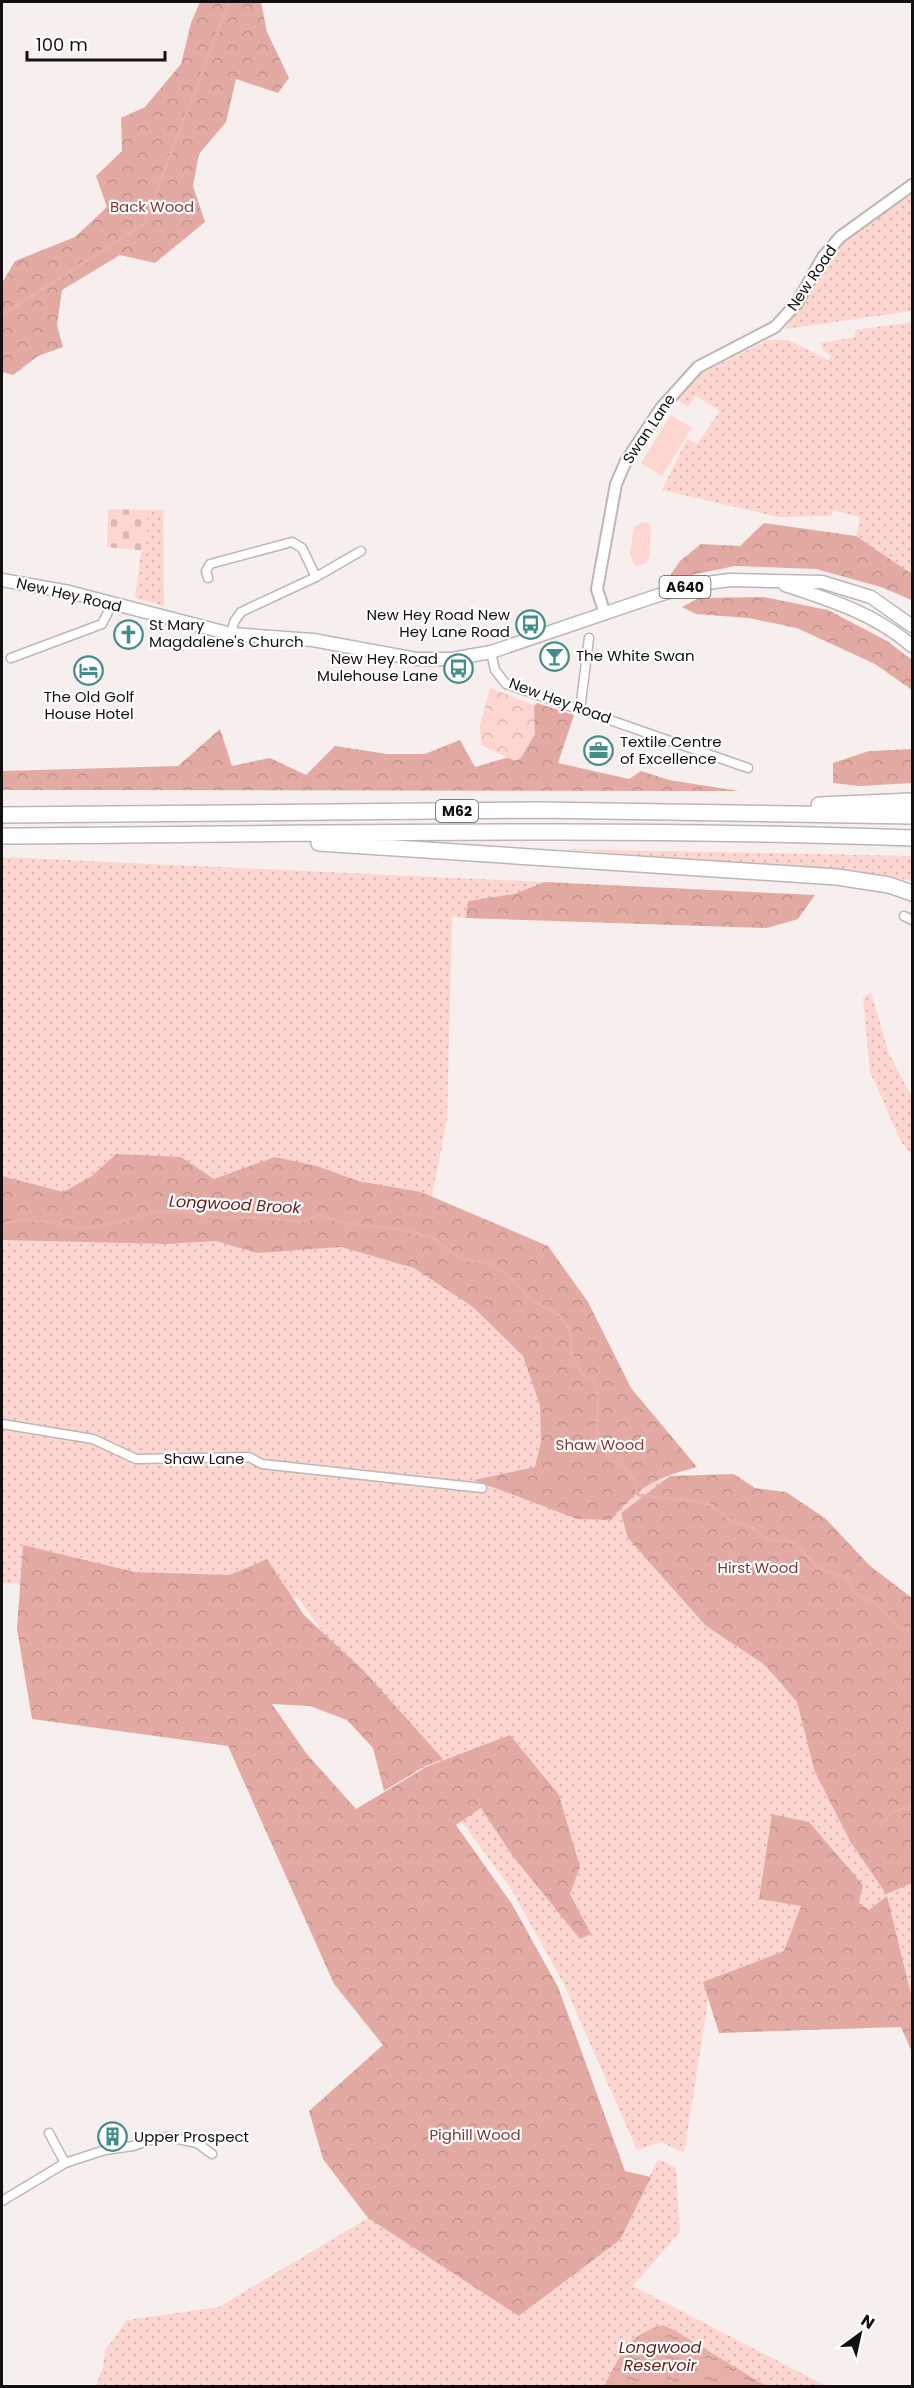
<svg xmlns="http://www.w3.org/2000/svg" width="914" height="2388" viewBox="0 0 914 2388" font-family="Poppins,sans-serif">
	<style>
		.grass { fill: url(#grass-dots) }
		.forest { fill: url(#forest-crowns) }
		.cemetery { fill: url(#cemetery-stones) }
		.park { fill: url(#park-crowns) }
		.garden { fill: #fed6d1 }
		.water { fill: url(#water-ripples) }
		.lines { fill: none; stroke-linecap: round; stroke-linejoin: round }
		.stream { stroke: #e7afa8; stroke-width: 3 }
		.minor-casing { stroke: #bdb6b5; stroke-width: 11 }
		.tertiary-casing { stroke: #bdb6b5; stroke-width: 14 }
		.primary-casing { stroke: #bdb6b5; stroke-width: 15 }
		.motorway-casing { stroke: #bdb6b5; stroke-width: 18 }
		.minor { stroke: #fff; stroke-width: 8 }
		.tertiary { stroke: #fff; stroke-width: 10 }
		.primary { stroke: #fff; stroke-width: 12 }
		.motorway { stroke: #fff; stroke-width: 15 }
		.labels { text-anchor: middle; stroke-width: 4.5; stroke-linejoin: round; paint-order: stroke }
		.shield { fill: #fff; stroke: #595858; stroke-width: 1.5 }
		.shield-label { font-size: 14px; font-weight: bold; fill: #121010 }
		.park-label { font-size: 15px; fill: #7f3a35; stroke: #fff }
		.street-label { font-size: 15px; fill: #121010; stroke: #fff }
		.poi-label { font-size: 15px; fill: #121010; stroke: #fff; text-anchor: start }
		.water-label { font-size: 16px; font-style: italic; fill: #63211e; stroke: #fff }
	</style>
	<defs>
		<pattern id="grass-dots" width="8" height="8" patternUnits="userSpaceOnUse" patternTransform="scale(1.5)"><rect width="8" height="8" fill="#fed6d1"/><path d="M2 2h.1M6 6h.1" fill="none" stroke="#d9b7b2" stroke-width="1.8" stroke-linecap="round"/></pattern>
		<pattern id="forest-crowns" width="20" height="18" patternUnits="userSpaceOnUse" patternTransform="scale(1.5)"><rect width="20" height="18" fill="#e3aaa4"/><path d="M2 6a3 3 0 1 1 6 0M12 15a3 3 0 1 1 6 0" fill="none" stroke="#c2918c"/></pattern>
		<pattern id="cemetery-stones" width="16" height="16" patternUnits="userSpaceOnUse" patternTransform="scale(1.5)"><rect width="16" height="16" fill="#fed6d1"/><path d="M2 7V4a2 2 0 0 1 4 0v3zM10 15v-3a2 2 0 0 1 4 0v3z" fill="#d9b7b2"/></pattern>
		<pattern id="park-crowns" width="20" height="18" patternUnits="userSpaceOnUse" patternTransform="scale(1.5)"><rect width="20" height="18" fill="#fed6d1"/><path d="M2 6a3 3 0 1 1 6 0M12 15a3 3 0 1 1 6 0" fill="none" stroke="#d9b7b2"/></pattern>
		<pattern id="water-ripples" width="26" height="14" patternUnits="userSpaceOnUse" patternTransform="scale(1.5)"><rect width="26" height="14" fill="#e7afa8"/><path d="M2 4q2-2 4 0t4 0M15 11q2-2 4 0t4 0" fill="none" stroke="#c59690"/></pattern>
	</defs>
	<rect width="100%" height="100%" fill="#f6efee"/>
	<path class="grass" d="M912 189V311L785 329 834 251 836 252C839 239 897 200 912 189Z
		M912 322V574L856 536 860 517 833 510 832 516 779 517 662 490 687 439 697 444 720 411 696 396 688 407 676 398 690 379 768 340H788L828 360 831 356 823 350 821 343 855 337V330Z
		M147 510H163L164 606 135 598 141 551H146Z
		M562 849 912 856V881L869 873Z
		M2 857 545 882 514 894 469 901 466 918 452 917 447 1121 429 1211 641 1466 908 1640 912 1653V1998L891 1912 709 1995 684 2153 661 2142 637 2150 564 1984 511 1889 298 1598 2 1583Z
		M871 992 889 1054 912 1097V1155L901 1142 870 1072 863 998Z
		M658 2159 676 2168 680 2232 633 2286 826 2386H766L663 2325 629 2343 604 2386H96L103 2367 105 2351 127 2320 219 2307 368 2218 520 2316 620 2240Z"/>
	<path class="forest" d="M200 2H261L267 32 289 78 278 93 236 79 226 122 199 154 193 186 205 222 155 263 120 255 62 290 57 325 63 347 38 356 13 375 2 372V283L15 261 75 237 107 207 96 176 122 151 121 118 145 107 181 64 191 23Z
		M764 523 856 536 912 574V600L881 587 816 569 735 566 667 580 680 561 701 544 740 546Z
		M764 597 828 610 887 641 912 660V690L875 664 797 628 748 618 696 614 682 607 699 598Z
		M537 703 574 715 558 763 629 779 641 771 669 780 739 791 2 790V771L178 766 220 729 232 766 270 758 306 775 335 746 387 754H425L460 740 475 767 519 754 533 707Z
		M912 749V783L859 786 833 783V763L869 751Z
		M545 882 815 895 798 919 767 928 466 918 468 901 514 894Z
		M116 1154 181 1157 214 1179 275 1157 317 1166 358 1181 421 1192 548 1246 588 1302 631 1388 697 1467C653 1479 641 1485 611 1520L577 1519 474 1480 535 1467 541 1442 540 1405 523 1356 473 1307 414 1268 341 1247 257 1253 216 1241 167 1244 2 1240V1176L63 1192 92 1176Z
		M734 1474 755 1488 786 1492 826 1519 869 1565 912 1598V1883L886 1894 850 1841 815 1772 797 1702 765 1665 706 1626 628 1538 621 1513 670 1476Z
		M23 1545 134 1572 230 1575 267 1559 304 1615 363 1670 443 1759 425 1766 384 1791 373 1748 347 1720 310 1706 272 1704 306 1753 356 1809 426 1767 510 1735 559 1795 580 1867 570 1894 591 1934 580 1939 512 1855 481 1808 456 1825 512 1904 558 1987 625 2171 651 2177 620 2240 519 2316 368 2218 323 2159 309 2111 383 2045 334 1984 228 1746 32 1719 17 1629Z
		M772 1814 809 1822 863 1885 859 1903 869 1910 887 1896 912 1998V2052L901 2027 719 2033 703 1982 784 1951 801 1906 759 1899Z"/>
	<path class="cemetery" d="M108 509 147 510 146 551 107 547Z"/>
	<path class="park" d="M490 688 534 705 535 734 520 759 515 761 481 745 480 725Z"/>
	<path class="garden" d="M671 415 692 428 662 476 641 463Z
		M642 522 648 523 651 528 649 558 646 563 638 566 634 565 630 554 634 527Z"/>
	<path class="water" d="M663 2325 674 2330 766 2386H604C620 2357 627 2334 663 2325Z"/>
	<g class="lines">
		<path class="stream" d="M2 315 144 224 229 2
			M2 1225 21 1219 52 1222 80 1229 120 1222 152 1212 179 1211 219 1218H268L300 1222 321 1215 344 1223 403 1230 433 1238 461 1259 489 1263 511 1277 531 1300 559 1315 570 1330 571 1353 583 1375 594 1380 598 1395 597 1440 610 1459 627 1469 635 1482 638 1495 693 1501 711 1505 732 1521 750 1526 767 1539 795 1543 818 1568 847 1577 855 1594 874 1602 897 1626 912 1631
			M881 1825 892 1812 912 1807"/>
		<defs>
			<path id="minor" d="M208 578 206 571 210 564 292 542 302 548 316 577
				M231 634 234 622 241 612 316 577 361 551
				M491 652 495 670 506 684 748 768
				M11 658 102 624 112 604
				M580 710 589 638
				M904 916 912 920
				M2 1424 93 1439 136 1459 249 1457 262 1464 482 1488
				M49 2133 65 2163
				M2 2201 65 2163 105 2150 133 2146 156 2138 169 2137 197 2143 212 2154"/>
			<path id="tertiary" d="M605 614 597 589 616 484 626 461 661 408 698 367 775 327 797 303 823 257 840 237 912 185"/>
			<path id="primary" d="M2 580 69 592 231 634 313 640 416 659H452L491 652 650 598 691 585 730 580 822 582 871 597 912 626
				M785 585C831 600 875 614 912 646"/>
			<path id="motorway" d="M819 805 912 801
				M2 815 539 810 912 816
				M2 836C305 834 609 827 912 838
				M319 843 837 877 889 885 912 893"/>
		</defs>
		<use href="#minor" class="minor-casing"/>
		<use href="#tertiary" class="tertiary-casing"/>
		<use href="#primary" class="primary-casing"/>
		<use href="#motorway" class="motorway-casing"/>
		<use href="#minor" class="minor"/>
		<use href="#tertiary" class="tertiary"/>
		<use href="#primary" class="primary"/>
		<use href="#motorway" class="motorway"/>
	</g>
	<defs>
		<symbol id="bus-ring" viewBox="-11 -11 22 22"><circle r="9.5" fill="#fff" stroke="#458d89" stroke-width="1.5"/><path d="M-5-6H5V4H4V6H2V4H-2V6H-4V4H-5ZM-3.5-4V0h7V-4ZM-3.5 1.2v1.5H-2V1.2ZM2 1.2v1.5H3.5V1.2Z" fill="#458d89"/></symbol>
		<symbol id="church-ring" viewBox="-11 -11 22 22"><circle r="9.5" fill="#fff" stroke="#458d89" stroke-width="1.5"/><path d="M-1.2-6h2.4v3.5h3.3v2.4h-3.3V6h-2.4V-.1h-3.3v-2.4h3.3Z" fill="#458d89"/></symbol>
		<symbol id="bar-ring" viewBox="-11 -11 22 22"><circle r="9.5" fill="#fff" stroke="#458d89" stroke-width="1.5"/><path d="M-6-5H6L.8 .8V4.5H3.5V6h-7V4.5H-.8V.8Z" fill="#458d89"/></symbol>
		<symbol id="hotel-ring" viewBox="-11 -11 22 22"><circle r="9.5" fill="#fff" stroke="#458d89" stroke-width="1.5"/><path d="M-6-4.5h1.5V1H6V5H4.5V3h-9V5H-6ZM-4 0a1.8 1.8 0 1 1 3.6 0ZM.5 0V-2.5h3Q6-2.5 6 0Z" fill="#458d89"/></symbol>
		<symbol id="office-ring" viewBox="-11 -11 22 22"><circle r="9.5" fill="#fff" stroke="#458d89" stroke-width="1.5"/><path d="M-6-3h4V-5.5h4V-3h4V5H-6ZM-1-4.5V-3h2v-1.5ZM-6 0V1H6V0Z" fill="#458d89"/></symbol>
		<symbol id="building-ring" viewBox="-11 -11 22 22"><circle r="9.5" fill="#fff" stroke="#458d89" stroke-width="1.5"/><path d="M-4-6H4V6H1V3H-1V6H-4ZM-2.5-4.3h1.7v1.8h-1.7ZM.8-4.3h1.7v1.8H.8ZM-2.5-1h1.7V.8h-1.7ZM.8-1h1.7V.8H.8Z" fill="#458d89"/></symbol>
	</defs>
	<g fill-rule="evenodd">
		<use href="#bus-ring" x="514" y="608" width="33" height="33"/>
		<use href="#church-ring" x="112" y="618" width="33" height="33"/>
		<use href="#bar-ring" x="538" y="640" width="33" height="33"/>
		<use href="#bus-ring" x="442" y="652" width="33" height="33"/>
		<use href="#hotel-ring" x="72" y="654" width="33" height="33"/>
		<use href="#office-ring" x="582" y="734" width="33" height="33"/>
		<use href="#building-ring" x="96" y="2120" width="33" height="33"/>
	</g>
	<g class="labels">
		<g class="shield">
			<rect x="659.5" y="576" width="51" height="22" rx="4.5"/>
			<rect x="436" y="800" width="42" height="22" rx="4.5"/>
		</g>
		<g class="shield-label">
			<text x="685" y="592">A640</text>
			<text x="457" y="816">M62</text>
		</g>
		<g class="park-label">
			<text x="152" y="212">Back Wood</text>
			<text x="600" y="1450">Shaw Wood</text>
			<text x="758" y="1573">Hirst Wood</text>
			<text x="475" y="2140">Pighill Wood</text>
		</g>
		<g class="street-label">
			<text transform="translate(812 278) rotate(-56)" y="5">New Road</text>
			<text transform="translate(649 429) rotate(-56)" y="5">Swan Lane</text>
			<text transform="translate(69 595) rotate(13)" y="5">New Hey Road</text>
			<text transform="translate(560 701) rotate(20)" y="5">New Hey Road</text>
			<text x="204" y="1464">Shaw Lane</text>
		</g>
		<g class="poi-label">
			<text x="510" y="620" text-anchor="end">New Hey Road New<tspan x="510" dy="17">Hey Lane Road</tspan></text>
			<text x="149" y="630">St Mary<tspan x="149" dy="17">Magdalene's Church</tspan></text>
			<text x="576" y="661">The White Swan</text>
			<text x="438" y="664" text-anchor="end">New Hey Road<tspan x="438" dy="17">Mulehouse Lane</tspan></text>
			<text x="89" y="702" text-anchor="middle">The Old Golf<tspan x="89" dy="17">House Hotel</tspan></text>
			<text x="620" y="747">Textile Centre<tspan x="620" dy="17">of Excellence</tspan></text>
			<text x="134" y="2142">Upper Prospect</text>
		</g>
		<g class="water-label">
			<text transform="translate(235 1204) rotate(3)" y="6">Longwood Brook</text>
			<text x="660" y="2353">Longwood<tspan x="660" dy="18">Reservoir</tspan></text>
		</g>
	</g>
	<rect width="914" height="2388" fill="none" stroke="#121010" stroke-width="6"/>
	<g transform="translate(860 2334) rotate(33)" stroke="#ffffff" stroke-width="4.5" paint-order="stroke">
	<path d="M0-4.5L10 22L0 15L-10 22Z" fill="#121010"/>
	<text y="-9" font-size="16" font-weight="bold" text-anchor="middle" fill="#121010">N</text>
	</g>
	<path d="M27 51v9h138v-9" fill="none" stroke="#121010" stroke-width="3"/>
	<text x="36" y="51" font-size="18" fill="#121010" stroke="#ffffff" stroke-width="4.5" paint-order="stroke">100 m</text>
</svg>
